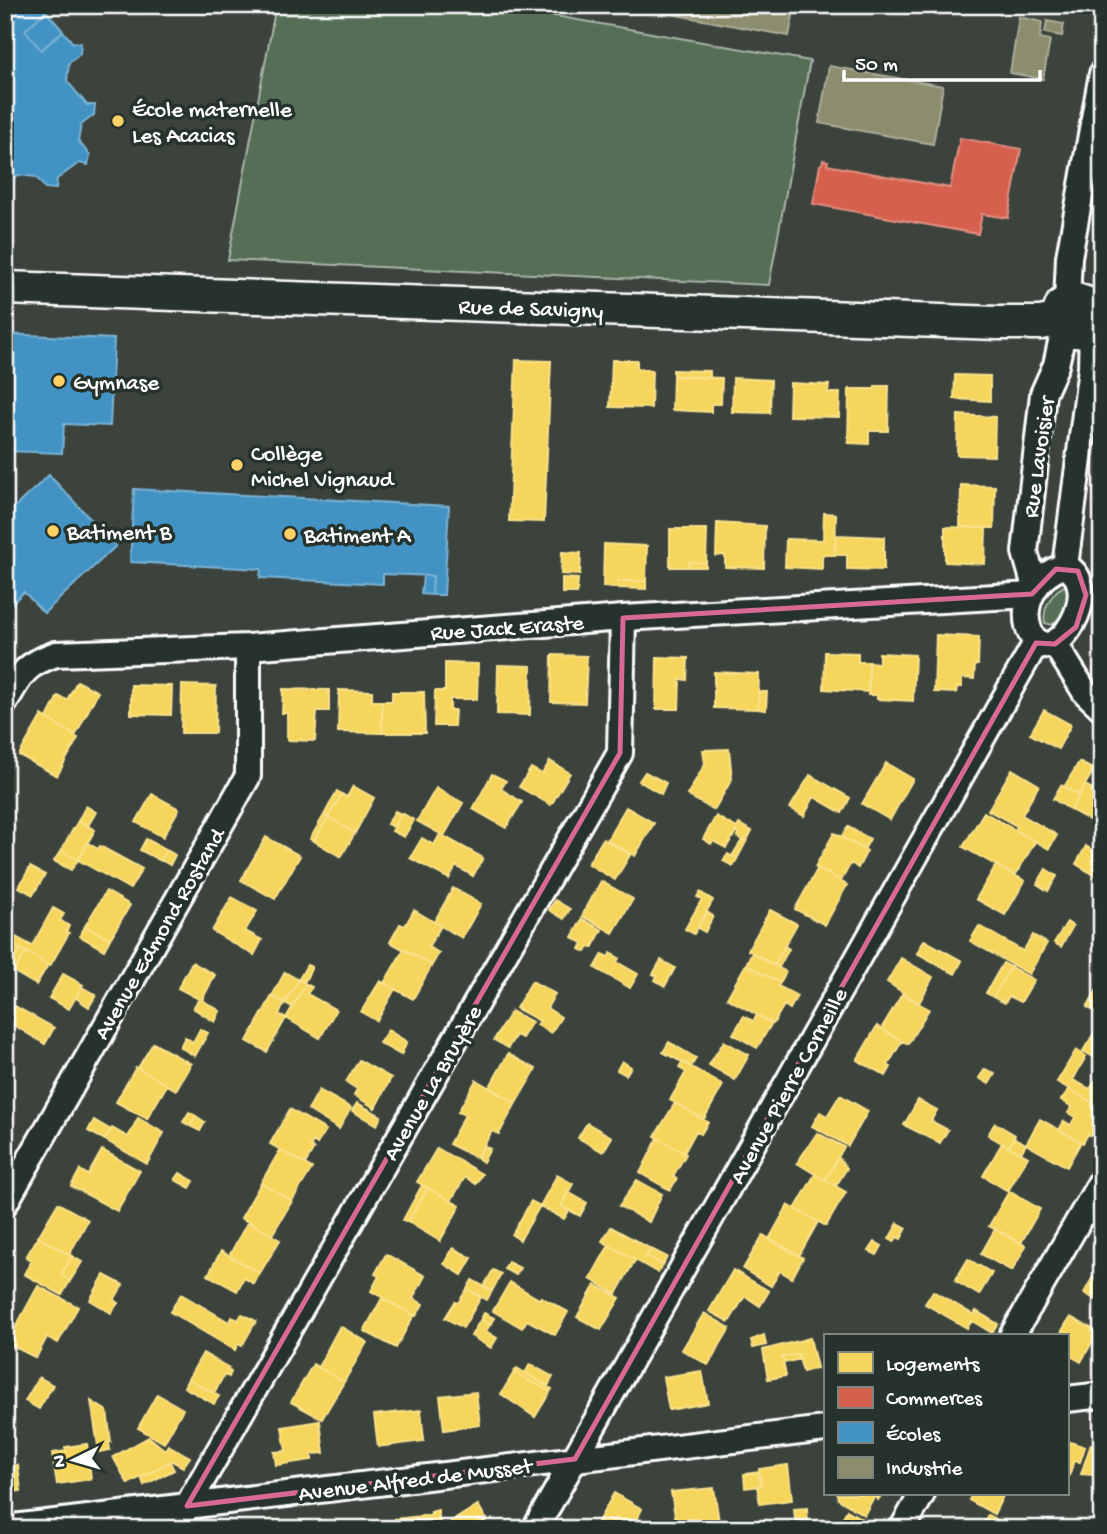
<svg xmlns="http://www.w3.org/2000/svg" width="1107" height="1534" viewBox="0 0 1107 1534" font-family="'Gochi Hand',sans-serif">
	<style>
		.green { fill: #546e55; stroke: #aab6aa; stroke-width: 2 }
		.homes { fill: #f6d55c; stroke: #f9e28d; stroke-width: 2 }
		.shops { fill: #d6604d; stroke: #e29082; stroke-width: 2 }
		.schools { fill: #4393c3; stroke: #7bb3d5; stroke-width: 2 }
		.industry { fill: #8c8c6e; stroke: #aeae9a; stroke-width: 2 }
		.lines { fill: none; stroke-linecap: round; stroke-linejoin: round }
		.minor-casing { stroke: #fff; stroke-width: 30 }
		.tertiary-casing { stroke: #fff; stroke-width: 37 }
		.minor { stroke: #26332d; stroke-width: 24 }
		.tertiary { stroke: #26332d; stroke-width: 32 }
		.marked { fill: none; stroke: #d76994; stroke-width: 5; stroke-linejoin: round }
		.poi-dot { fill: #ffd166; stroke: #26332d; stroke-width: 2.5 }
		.labels { text-anchor: middle; stroke-width: 7; stroke-linejoin: round; paint-order: stroke }
		.poi-label { font-size: 23px; fill: #fff; stroke: #26332d; text-anchor: start }
		.street-label { font-size: 23px; fill: #fff; stroke: #26332d }
	</style>
	<rect width="100%" height="100%" fill="#3c433d"/>
	<filter id="ink" filterUnits="userSpaceOnUse"><feTurbulence type="fractalNoise" baseFrequency=".0143" numOctaves="2"/><feDisplacementMap in="SourceGraphic" scale="14" xChannelSelector="R" yChannelSelector="G"/><feConvolveMatrix kernelMatrix="1 2 1 2 8 2 1 2 1" color-interpolation-filters="sRGB"/></filter>
	<g filter="url(#ink)">
		<path class="green" d="M276 5H493L810 61 769 285 228 260Z
			M1068 585C1074 600 1063 615 1052 625L1045 623C1042 609 1053 588 1068 585Z"/>
		<path class="homes" d="M516 360 551 361 544 522 509 521Z
			M612 360H637V369L652 370 651 408 610 407Z
			M673 370 710 371V378L673 376Z
			M955 375 990 376V401L954 399Z
			M673 376 722 378 721 404H711V412L672 410Z
			M733 378 771 380 770 413 732 412Z
			M790 383 829 385 828 393H840L839 417 789 416Z
			M875 386H889L888 431H869V444L848 443 849 389H875Z
			M958 415 995 417 994 456 957 455Z
			M961 485 995 486 994 528 960 527Z
			M824 513 836 514 835 555H822V569L785 567 786 539 823 540Z
			M717 523 765 526 764 568 725 567V555L716 556Z
			M945 527 986 528 985 564 945 562Z
			M670 529H707L706 563 689 562V567H670Z
			M836 535 884 537V570L847 569V555H835Z
			M604 544 647 546 646 581H618V588L603 587Z
			M562 552 581 553 580 575 561 574Z
			M689 562 706 563V567H689Z
			M562 578 578 579 577 593H562Z
			M618 581H646V589L618 588Z
			M936 635 979 637 978 665H975L974 679 962 678V687H957L956 693 934 692Z
			M825 652 858 653V662H869V692L824 689Z
			M879 653 915 655 913 701 877 699V695H868L869 662 879 663Z
			M552 655 587 656 585 703 551 702Z
			M657 657 688 658 687 680 680 679 679 709H656Z
			M445 663 478 664 477 699H450V710H455L454 726H434L435 691H445Z
			M498 665 531 666 530 715 497 714Z
			M714 672 759 674 758 709 714 708Z
			M77 681 98 692 75 736 47 718 58 696 67 700Z
			M131 685 172 686 171 715 131 714Z
			M182 685 216 686 215 733H181Z
			M283 689 329 690V711H317L315 741 287 740V713H282Z
			M339 690 372 691V701H382V733L338 732Z
			M392 692H424L425 733H382V701H392Z
			M758 692H767L766 710 758 709Z
			M1044 710 1071 725 1058 749 1030 734Z
			M42 715 78 738 57 776 19 755Z
			M729 749 732 779 714 810 687 795 705 764 703 750Z
			M550 761 570 773 551 805 519 787 531 768 542 774Z
			M1079 762 1094 770 1079 795 1064 787Z
			M886 763 913 779 890 820 862 804Z
			M1012 769 1039 785 1022 815 1057 835 1049 849 1015 830 1017 826 988 810Z
			M645 772 666 783 661 794 639 781Z
			M492 774 506 781 501 789 522 802 506 828 473 809Z
			M810 775 850 798 842 813 814 797 804 816 790 808Z
			M1061 785 1079 795 1071 810 1053 799Z
			M1085 785 1102 794V827L1071 810Z
			M353 786 374 798 355 833 328 817 342 794 347 797Z
			M436 788 463 803 444 836 417 821Z
			M337 791 342 794 328 817 324 815Z
			M152 794 179 809 163 837 136 822Z
			M86 806 96 812 88 826 78 821Z
			M626 807 654 823 635 856 607 840Z
			M395 811 401 814 394 827 387 824Z
			M984 812 1035 842 1015 876 963 847Z
			M402 813 414 820 404 837 392 831Z
			M324 815 328 817 314 841 310 839Z
			M716 816 737 828 739 824 752 831 746 842 737 837 739 834 736 832 726 848 713 841 711 844 703 839Z
			M328 817 355 833 341 857 314 841Z
			M78 821 95 830 78 860 61 850Z
			M848 827 870 839 864 850 841 837Z
			M834 833 867 851 858 868 851 863 841 881 815 867Z
			M440 834 483 858 473 876 456 866 449 879 410 858 422 838 434 845Z
			M266 837 300 856 275 899 241 880Z
			M146 839 167 850 161 861 140 850Z
			M603 839 630 855 615 880 588 864Z
			M742 840 746 842 737 859 732 856Z
			M88 843 98 849 100 846 142 869 130 889 78 860Z
			M1086 846 1102 856V861L1094 875 1076 864Z
			M61 850 78 860 71 870 54 861Z
			M167 850 175 855 170 865 161 860Z
			M728 854 737 859 733 866 723 861Z
			M996 865 1025 881 1005 915 976 899Z
			M30 867 45 875 33 895 19 887Z
			M818 868 847 885 825 925 795 909Z
			M1046 869 1057 876 1048 891 1037 884Z
			M601 881 633 899 613 933 582 916Z
			M453 888 481 904 462 938 434 922Z
			M106 891 130 905 110 939 85 926Z
			M700 892 713 900 694 934 685 929 702 899 697 897Z
			M232 897 257 911 245 931 262 940 254 955 212 931Z
			M555 900 570 909 564 919 549 910Z
			M53 908 64 914 60 920 69 926 66 932 69 933 50 966 9 942 12 935 32 946Z
			M414 910 441 926 428 947 439 953 432 965 390 942 400 924 405 926Z
			M770 910 797 924 774 965 748 950Z
			M707 912 713 916 705 932 698 928Z
			M582 919 602 930 592 948 589 947 586 952 580 949 583 943 572 937Z
			M1067 922 1073 926 1061 947 1054 943Z
			M85 926 110 939 104 950 80 936Z
			M979 926 1023 951 1033 935 1047 943 1029 974 970 941Z
			M924 940 962 961 955 974 917 953Z
			M9 942 21 949 17 956 5 949Z
			M785 946 789 949 779 967 774 965Z
			M5 949 17 956 21 949 26 952 14 972 5 967Z
			M404 949 432 965 413 999 384 983Z
			M26 952 48 965 36 985 14 972Z
			M611 953 619 958 617 962 638 974 630 988 595 968 603 954 608 957Z
			M752 953 786 972 780 983 746 964Z
			M901 958 933 977 919 1003 887 982Z
			M661 960 675 968 665 986 655 980 657 976 653 974Z
			M192 962 215 975 202 1000 220 1011 215 1022 193 1008 199 999 178 988Z
			M1003 963 1011 967 993 997 986 993Z
			M746 964 780 983 778 986 797 996 790 1009 784 1005 773 1024 727 998Z
			M307 965 312 967 305 981 299 979Z
			M1011 967 1034 980 1021 1002 1009 996 1005 1003 993 997Z
			M285 972 299 980 285 1003 272 996Z
			M63 974 83 985 69 1009 49 998Z
			M299 980 306 984 292 1007 285 1003Z
			M380 981 395 989 377 1021 361 1012Z
			M532 981 555 994 547 1008 561 1017 551 1033 537 1025 540 1021 516 1008Z
			M1102 981V1015L1087 1007Z
			M306 984 312 987 307 994 336 1010 320 1038 286 1018Z
			M82 987 96 995 89 1007 76 998Z
			M902 994 929 1009 908 1044 881 1029Z
			M272 996 285 1003 279 1014 286 1018 267 1052 247 1041Z
			M15 1006 54 1028 45 1044 7 1021Z
			M511 1011 532 1022 522 1038 516 1035 508 1048 494 1040Z
			M757 1015 772 1023 757 1048 733 1034 744 1016 753 1021Z
			M1102 1020V1062L1083 1051Z
			M877 1026 902 1041 888 1065 891 1067 886 1076 857 1060Z
			M200 1029 208 1033 195 1056 180 1047 185 1037 193 1042Z
			M388 1030 407 1042 401 1055 379 1043Z
			M724 1041 749 1055 735 1080 709 1065Z
			M669 1042 696 1058 691 1067 663 1052Z
			M153 1043 191 1064 176 1090 138 1068Z
			M1076 1050 1086 1056 1073 1080 1090 1089 1102 1070V1108L1057 1082Z
			M508 1054 536 1069 516 1103 489 1088Z
			M359 1060 391 1078 375 1108 354 1095 357 1089 346 1082Z
			M622 1061 631 1067 626 1075 617 1070Z
			M683 1062 723 1085 704 1119 670 1100 686 1072 679 1068Z
			M136 1067 167 1085 147 1119 116 1102Z
			M985 1069 995 1074 989 1084 979 1078Z
			M476 1080 516 1103 499 1134 492 1131 477 1158 449 1144 465 1115 458 1112Z
			M1069 1089 1102 1108V1121L1093 1137 1088 1134 1083 1143 1059 1130 1064 1121 1071 1125 1075 1117 1068 1113 1072 1107 1061 1100Z
			M319 1090 351 1108 339 1129 308 1110Z
			M840 1095 868 1111 848 1146 812 1126 820 1112 827 1116Z
			M918 1100 937 1110 931 1121 948 1130 940 1143 904 1125Z
			M357 1103 381 1116 377 1125 352 1111Z
			M675 1103 708 1122 701 1134 696 1131 684 1153 655 1136Z
			M290 1109 326 1130 317 1144 313 1141 310 1147 314 1149 305 1164 270 1144Z
			M189 1112 196 1116 190 1126 183 1122Z
			M196 1116 205 1122 200 1131 190 1126Z
			M138 1118 164 1133 147 1164 105 1140 112 1128 128 1137Z
			M1040 1119 1081 1142 1067 1167 1026 1144Z
			M94 1120 111 1130 105 1140 88 1131Z
			M587 1123 612 1137 603 1152 578 1138Z
			M995 1123 1015 1135 1009 1147 988 1135Z
			M817 1133 844 1147 825 1180 797 1163Z
			M658 1138 686 1154 673 1176 677 1179 670 1190 640 1173Z
			M1014 1138 1026 1144 1021 1153 1009 1147Z
			M1002 1143 1028 1157 1008 1191 983 1176Z
			M484 1146 490 1149 483 1162 477 1158Z
			M437 1148 482 1174 476 1184 465 1177 451 1201 417 1182Z
			M102 1150 140 1171 117 1211 71 1186 80 1170 88 1175Z
			M280 1150 312 1168 292 1201 261 1183Z
			M838 1157 847 1168 836 1186 825 1180Z
			M180 1173 194 1181 190 1188 175 1180Z
			M815 1174 846 1192 826 1226 795 1209Z
			M557 1175 573 1184 561 1206 569 1211 564 1219 540 1206Z
			M637 1180 662 1194 649 1222 619 1206Z
			M261 1183 292 1201 272 1235 241 1218Z
			M422 1185 428 1188 408 1222 403 1220Z
			M428 1188 460 1206 440 1241 408 1222Z
			M1009 1191 1040 1209 1021 1243 989 1226Z
			M568 1192 587 1203 580 1216 561 1206Z
			M531 1201 540 1206 520 1240 512 1235Z
			M58 1203 88 1220 69 1255 38 1237Z
			M788 1205 818 1222 799 1256 769 1239Z
			M248 1221 280 1240 260 1273 229 1256Z
			M898 1223 907 1228 901 1239 897 1237 894 1242 889 1239Z
			M611 1227 651 1249 646 1256 663 1265 658 1273 602 1241Z
			M995 1229 1026 1246 1012 1271 981 1254Z
			M763 1235 803 1258 792 1278 780 1271 771 1286 743 1269Z
			M38 1237 72 1256 61 1275 70 1281 62 1295 24 1274 32 1260 26 1257Z
			M875 1242 882 1246 877 1255 869 1251Z
			M609 1245 635 1260 616 1294 590 1279Z
			M453 1248 472 1258 462 1275 444 1264Z
			M651 1249 667 1257 663 1265 646 1256Z
			M221 1251 260 1273 254 1284 244 1278 237 1291 208 1275Z
			M386 1254 425 1276 413 1298 423 1304 416 1316 371 1291 379 1276 375 1274Z
			M72 1256 82 1262 70 1281 61 1275Z
			M968 1259 992 1273 979 1295 955 1281Z
			M1102 1260V1303L1084 1293Z
			M508 1262 520 1268 516 1275 504 1269Z
			M493 1270 501 1274 492 1291 484 1286Z
			M733 1270 769 1291 760 1306 745 1296 729 1322 709 1311Z
			M104 1275 123 1285 114 1300 118 1303 111 1313 90 1300Z
			M472 1280 492 1291 487 1300 467 1289Z
			M510 1282 539 1299 541 1297 568 1312 555 1335 527 1320 522 1328 493 1311Z
			M595 1285 620 1298 601 1330 577 1317Z
			M38 1286 78 1307 58 1343 47 1337 36 1358 7 1343Z
			M467 1289 481 1297 463 1328 445 1318 455 1302 458 1303Z
			M933 1291 974 1315 976 1311 998 1324 992 1333 972 1321 967 1328 925 1304Z
			M181 1294 229 1322 232 1317 238 1320 242 1314 256 1321 242 1346 238 1344 235 1350 170 1312Z
			M382 1298 414 1315 396 1348 364 1331Z
			M484 1313 494 1318 490 1325 481 1319Z
			M704 1313 730 1328 708 1365 682 1350Z
			M1070 1317 1098 1332 1081 1362 1067 1354V1336H1059Z
			M481 1319 490 1325 486 1331 497 1338 491 1348 471 1336Z
			M340 1326 367 1342 344 1382 318 1367Z
			M764 1335 766 1345 753 1348 751 1340Z
			M810 1338 817 1368 803 1372 798 1354 782 1357 786 1376 768 1379 763 1350Z
			M203 1353 229 1368 227 1370 231 1372 229 1377 224 1375 214 1393 188 1379Z
			M798 1354 800 1359 784 1363 782 1357Z
			M313 1364 344 1382 322 1419 291 1402Z
			M530 1364 553 1377 548 1386 525 1373Z
			M517 1368 552 1389 550 1392 514 1372Z
			M702 1371 708 1403 669 1410 663 1377Z
			M514 1372 550 1392 535 1417 501 1394Z
			M39 1377 53 1385 39 1409 25 1401Z
			M188 1379 219 1396 214 1404 184 1387Z
			M476 1392 480 1425 444 1430 440 1396Z
			M157 1394 183 1409 164 1443 138 1428Z
			M91 1401 107 1411 111 1442H109L110 1450 99 1452Z
			M421 1410 424 1441 378 1447 374 1415Z
			M320 1421 324 1453 312 1454V1460L276 1465 274 1452 286 1451 282 1427Z
			M149 1437 165 1450 168 1445 190 1457 183 1467 172 1461 128 1484 113 1457Z
			M1067 1441 1085 1447 1080 1462 1074 1461 1069 1476H1067Z
			M87 1444 91 1479 57 1484 52 1453 66 1451 65 1447Z
			M1091 1444 1102 1447 1094 1475 1081 1474Z
			M170 1462 174 1470 144 1485 141 1477Z
			M18 1465 21 1491 5 1493V1467Z
			M788 1465 792 1500 760 1504 757 1486H761L759 1469Z
			M759 1472 761 1486 745 1488 744 1474Z
			M714 1488 719 1522 677 1528 671 1492Z
			M614 1493 642 1509 632 1529H599L595 1527Z
			M837 1494H882L878 1500 874 1497 864 1515 838 1499Z
			M972 1494H1004L994 1514 969 1500Z
			M478 1505 487 1520 484 1521 488 1529H452L449 1523Z
			M807 1508 808 1521 822 1529H796L794 1509Z
			M438 1510 441 1529H396L395 1519 432 1515 431 1512Z
			M847 1510 872 1525 870 1529H848L849 1527 840 1522Z
			M988 1515 1013 1528 1014 1529H997L984 1521Z"/>
		<path class="shops" d="M960 138 1021 149 1008 218 982 214 978 234 813 204 820 165 822 164 823 160 828 161 827 165 950 188Z"/>
		<path class="schools" d="M5 5H41L46 11 25 30 41 50 63 31 72 42 81 43 80 54 69 63 67 81 87 105H95L94 115 81 125 78 141 90 155 88 165 79 163 57 179 56 189 45 188 36 177 18 175 5 185Z
			M46 11 63 31 41 50 25 30Z
			M5 334 114 339 110 426 64 424 62 453 5 451Z
			M49 475 116 546 44 613 24 592 5 610V516Z
			M134 489 449 506 444 595H432L433 576 383 574V584L260 578 261 569 130 562Z
			M423 576H433L432 595 421 594Z"/>
		<path class="industry" d="M622 5H795L789 36Z
			M1019 17 1042 22 1040 38 1050 40 1043 79 1010 73Z
			M1047 21 1064 24 1062 36 1045 33Z
			M829 66 943 86 933 144 819 123Z"/>
		<g class="lines">
			<defs>
				<path id="minor" d="M1067 302 1069 257 1102 74
					M1065 566 1091 368 1092 329
					M1065 566C1107 587 1054 673 1032 636 1017 608 1036 574 1065 566Z
					M1035 587 1025 552 1043 394 1056 365 1064 328
					M1055 644 1085 692 1102 708
					M5 702C21 674 24 665 56 654L248 647 623 618 1031 595
					M5 1203 248 776V647
					M1012 1336 1102 1180
					M1067 1399 1102 1395
					M5 1528 825 1429
					M174 1529 620 753 623 618
					M535 1529 1037 641
					M902 1529 922 1494"/>
				<path id="tertiary" d="M5 288 998 323H1041L1056 320
					M1076 300 1092 305 1098 312V325C1085 334 1065 334 1056 320L1062 305Z"/>
			</defs>
			<use href="#minor" class="minor-casing"/>
			<use href="#tertiary" class="tertiary-casing"/>
			<use href="#minor" class="minor"/>
			<use href="#tertiary" class="tertiary"/>
		</g>
	</g>
	<path class="marked" d="M1056 569 1078 571 1086 595 1076 627 1055 644 1036 643 575 1459 187 1506 620 753 623 618 1032 594Z"/>
	<g class="poi-dot">
		<circle cx="118" cy="121" r="7"/>
		<circle cx="59" cy="381" r="7"/>
		<circle cx="237" cy="465" r="7"/>
		<circle cx="53" cy="531" r="7"/>
		<circle cx="290" cy="534" r="7"/>
	</g>
	<g class="labels">
		<g class="poi-label">
			<text x="132" y="116">École maternelle<tspan x="132" dy="26">Les Acacias</tspan></text>
			<text x="73" y="389">Gymnase</text>
			<text x="251" y="460">Collège<tspan x="251" dy="26">Michel Vignaud</tspan></text>
			<text x="67" y="539">Batiment B</text>
			<text x="304" y="542">Batiment A</text>
		</g>
		<g class="street-label">
			<text transform="translate(531 307) rotate(2)" y="8">Rue de Savigny</text>
			<text transform="translate(1037 457) rotate(-82)" y="8">Rue Lavoisier</text>
			<text transform="translate(507 626) rotate(-4)" y="8">Rue Jack Eraste</text>
			<text transform="translate(158 933) rotate(-60)" y="8">Avenue Edmond Rostand</text>
			<text transform="translate(431 1082) rotate(-60)" y="8">Avenue La Bruyère</text>
			<text transform="translate(787 1085) rotate(-61)" y="8">Avenue Pierre Corneille</text>
			<text transform="translate(415 1478) rotate(-7)" y="8">Avenue Alfred de Musset</text>
		</g>
	</g>
	<rect width="1107" height="1534" fill="none" stroke="#26332d" stroke-width="28"/>
	<rect x="14" y="14" width="1079" height="1506" fill="none" stroke="#fff" stroke-width="2.5" filter="url(#ink)"/>
	<rect x="824" y="1334" width="245" height="161" fill="#26332d" stroke="#7d8581" stroke-width="2"/>
	<rect x="838" y="1352" width="35" height="21" fill="#f6d55c" stroke="#7d8581" stroke-width="2"/>
	<text x="886" y="1370" font-size="21" fill="#ffffff">Logements</text>
	<rect x="838" y="1387" width="35" height="21" fill="#d6604d" stroke="#7d8581" stroke-width="2"/>
	<text x="886" y="1404" font-size="21" fill="#ffffff">Commerces</text>
	<rect x="838" y="1422" width="35" height="21" fill="#4393c3" stroke="#7d8581" stroke-width="2"/>
	<text x="886" y="1440" font-size="21" fill="#ffffff">Écoles</text>
	<rect x="838" y="1457" width="35" height="21" fill="#8c8c6e" stroke="#7d8581" stroke-width="2"/>
	<text x="886" y="1474" font-size="21" fill="#ffffff">Industrie</text>
	<g transform="translate(74 1460) rotate(265)" stroke="#26332d" stroke-width="5" paint-order="stroke">
	<path d="M0-5L12 26L0 18L-12 26Z" fill="#ffffff"/>
	<text y="-10" font-size="19" font-weight="bold" text-anchor="middle" fill="#ffffff">N</text>
	</g>
	<path d="M844 70v10h196v-10" fill="none" stroke="#ffffff" stroke-width="3.5"/>
	<text x="855" y="70" font-size="21" fill="#ffffff" stroke="#26332d" stroke-width="5" paint-order="stroke">50 m</text>
</svg>
